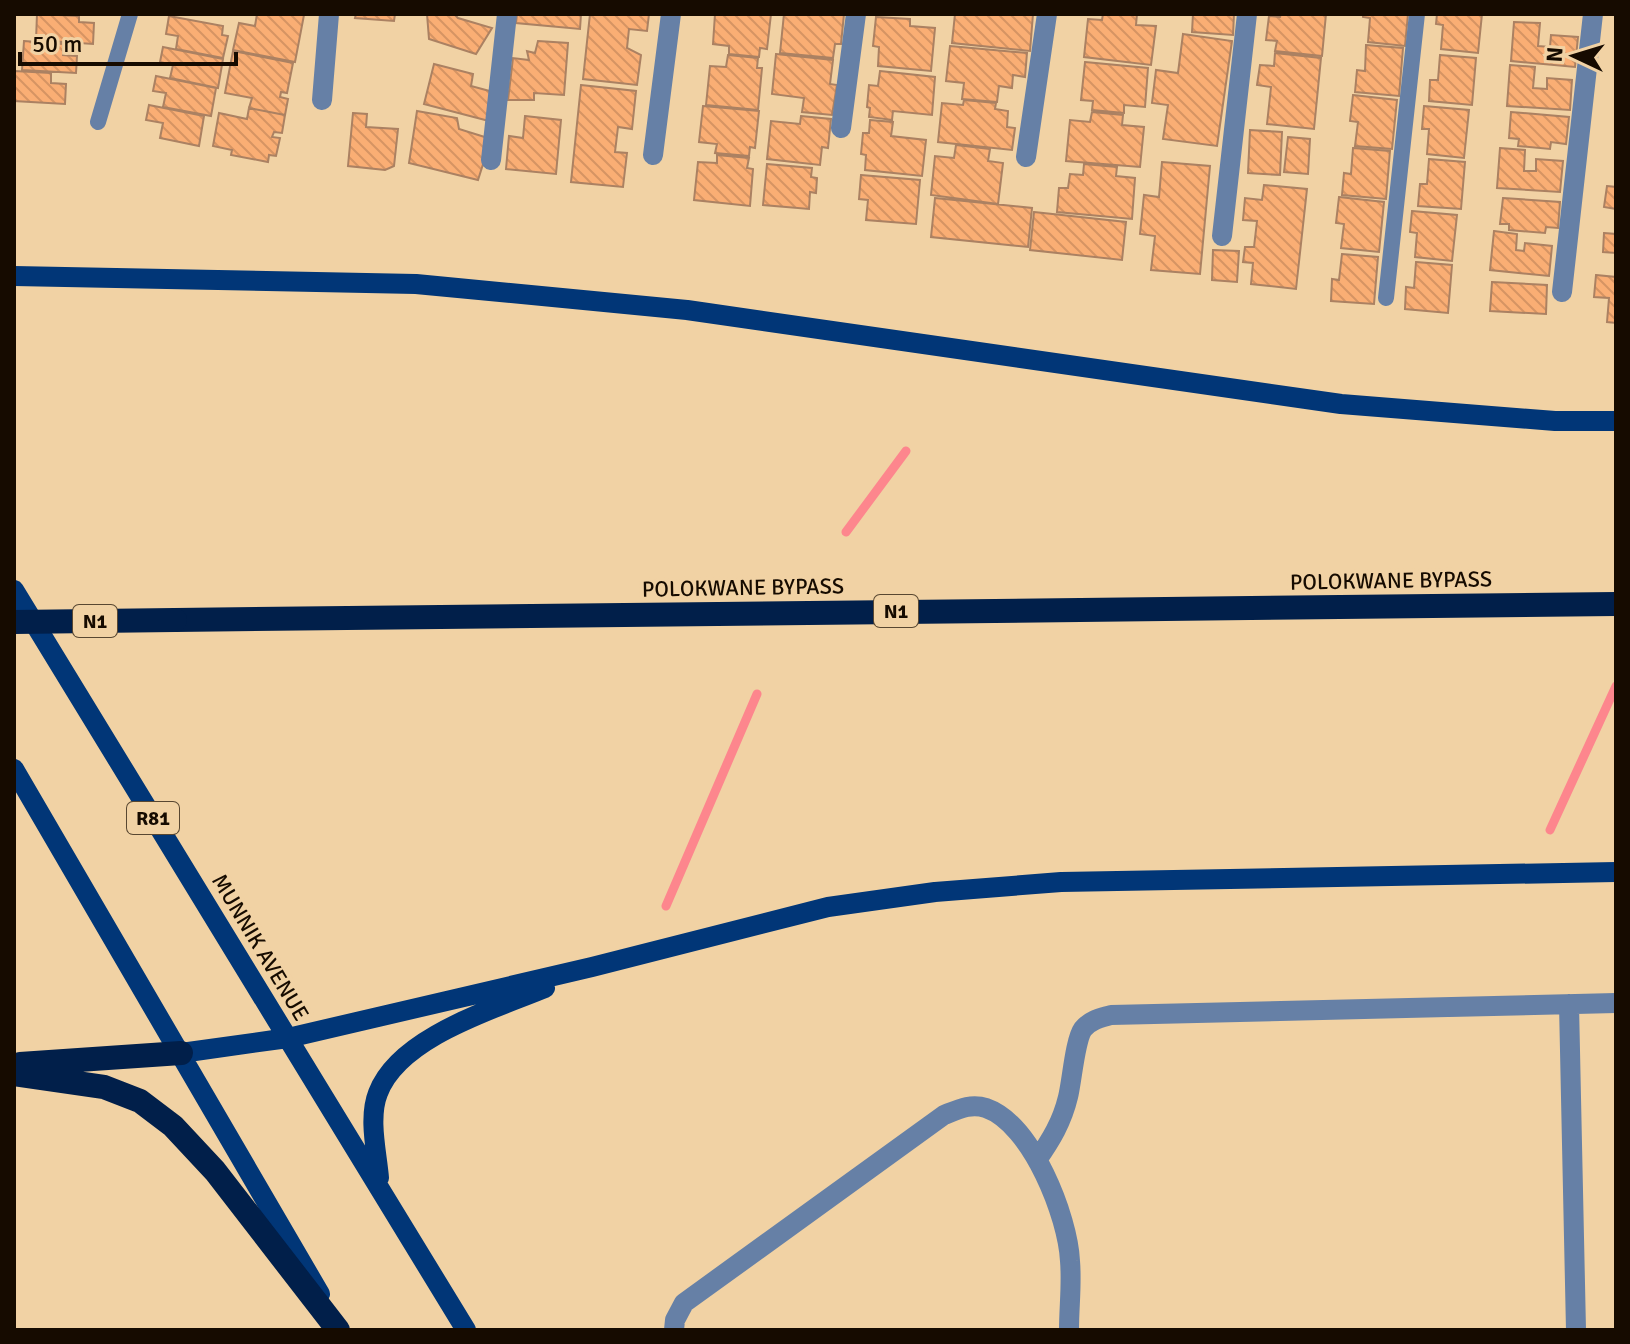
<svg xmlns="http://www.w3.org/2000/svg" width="1630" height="1344" viewBox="0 0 1630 1344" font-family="Signika,sans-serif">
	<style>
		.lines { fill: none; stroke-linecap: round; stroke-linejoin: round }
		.stream { stroke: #fd868d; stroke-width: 9 }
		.building { fill: url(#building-back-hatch); stroke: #ab8162; stroke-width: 2 }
		.service { stroke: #6680a6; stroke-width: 16 }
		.minor { stroke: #6680a6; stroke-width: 20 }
		.primary { stroke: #013677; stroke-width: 20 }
		.motorway { stroke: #011f4a; stroke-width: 24 }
		.motorway-bridge { stroke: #011f4a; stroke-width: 24 }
		.labels { text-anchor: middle; stroke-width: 8; stroke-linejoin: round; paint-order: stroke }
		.shield { fill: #f1d2a4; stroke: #584731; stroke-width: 2 }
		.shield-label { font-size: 20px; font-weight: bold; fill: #160b00 }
		.street-label { font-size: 22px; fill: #160b00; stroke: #f1d2a4 }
	</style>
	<defs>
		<pattern id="building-back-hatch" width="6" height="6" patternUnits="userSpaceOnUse" patternTransform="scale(2)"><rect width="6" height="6" fill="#faae74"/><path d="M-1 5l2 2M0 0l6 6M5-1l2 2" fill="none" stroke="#d69463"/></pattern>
	</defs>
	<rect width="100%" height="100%" fill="#f1d2a4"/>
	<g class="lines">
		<path class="stream" d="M846 532 906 451
			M1550 830 1616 686
			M666 906 757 694"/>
	</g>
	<path class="building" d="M37 14 79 16V22L94 23 93 44 36 40Z
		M257 14 304 15 295 62 233 50 239 23 255 26Z
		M356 14H395L394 21 355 18Z
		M427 14H454L458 18 492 28 476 54 429 39Z
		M517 14H581L580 29 516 23Z
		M590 14H649L647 31 629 29 627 48 641 55 637 85 583 79Z
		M715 14H771L767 49 760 48 759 57 729 54V46L713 44Z
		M784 14H844L841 44H835L833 58 780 53Z
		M955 14H1033L1030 51 952 43Z
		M1103 14H1137L1136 25 1156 26 1151 65 1084 57 1088 19 1102 20Z
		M1193 14H1234L1233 35 1192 32Z
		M1281 14H1326L1322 56 1275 51 1277 41 1266 40 1269 16 1280 17Z
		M1363 14H1408L1405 46 1368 42 1370 18 1363 17Z
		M1437 14H1482L1478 53 1441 49 1443 25 1436 24Z
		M169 16 223 26 222 35 228 36 223 58 176 49 178 36 166 34Z
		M876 17 910 19V26L935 28 931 71 878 66 879 47 873 46Z
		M1514 22 1540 23 1538 46 1550 47 1551 35 1578 37 1575 67 1511 61Z
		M1183 34 1232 41 1217 146 1163 139 1168 105 1152 103 1156 70 1178 73Z
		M24 41 63 44V55L77 56 76 73 22 70Z
		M538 41 568 43 564 95 534 93V100H508L513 58 529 60 527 51 535 53Z
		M1366 45 1403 48 1399 96 1355 92 1357 70 1365 71Z
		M950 46 1027 53 1025 77 1013 75 1012 88 999 86 997 102 962 99 964 83 946 81Z
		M163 47 223 59 218 88 170 78 173 65 160 62Z
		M233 51 293 63 287 93 281 92 280 97 288 99 285 115 249 108 252 98 225 93Z
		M1275 53 1321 58 1314 129 1267 124 1271 87 1257 85 1260 65 1274 66Z
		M776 54 833 60 830 84 837 85 832 115 802 112 804 98 772 94Z
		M728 55 758 58 757 68H762L758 110 706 105 710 66 726 67Z
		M1440 55 1476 58 1472 105 1429 101 1430 80H1438Z
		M1085 62 1148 68 1145 107 1124 105V113L1092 110 1093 101 1081 100Z
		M434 64 473 74 471 86 497 93 489 121 424 104Z
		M1510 65 1535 67 1533 88 1547 89V78L1572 80 1570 110 1507 106Z
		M14 71 51 73V83L66 84 65 104 14 101Z
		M880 71 935 77 932 115 893 111 892 120 869 117 870 108 867 107 869 85 878 86Z
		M156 76 216 88 211 116 163 107 166 93 153 91Z
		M581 85 636 91 632 129 618 127 615 152 627 153 623 187 571 182Z
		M1353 95 1397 100 1392 149 1355 146 1358 122 1350 121Z
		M964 100 996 103 995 109 1008 111 1007 127 1015 128 1012 150 938 142 942 103 963 105Z
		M149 105 204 116 199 146 160 138 163 123 146 120Z
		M703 106 759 111 755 148 750 147 749 156 715 153 717 144 699 142Z
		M1424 106 1469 110 1464 158 1427 154 1429 129H1422Z
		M249 108 285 115 282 133 274 132 272 137 280 138 276 156 269 155 268 162 231 155 232 150 213 146 219 113 247 119Z
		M417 111 457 118 459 129 491 139 478 180 409 163Z
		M1092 112 1123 115 1122 125 1144 127 1140 167 1066 161 1070 120 1090 122Z
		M1511 112 1569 117 1566 144 1551 142 1550 149 1518 146 1519 139 1509 138Z
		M353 113 367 114 366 127 398 129 394 166 385 170 348 166Z
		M525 116 561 120 556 174 506 169 509 136 523 138Z
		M801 116 831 119 828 148 822 147 820 165 767 159 771 121 800 124Z
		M870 120 893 122 891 136 926 140 922 176 865 170 866 155 861 154 863 133H869Z
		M1250 130 1282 132 1280 175 1248 173Z
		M1288 137 1310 139 1308 174 1284 172Z
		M956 145 990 149 988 161 1003 163 998 204 931 195 935 156 954 158Z
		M1353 148 1390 151 1386 199 1342 195 1344 173 1351 174Z
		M1500 148 1525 150 1524 171H1536V159L1563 161 1560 192 1497 188Z
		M717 155 749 158 747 168 753 169 750 206 694 200 698 162 717 163Z
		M1429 159 1465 162 1461 209 1418 206 1420 184H1427Z
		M1162 162 1210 166 1200 274 1151 270 1155 236 1140 234 1144 195 1159 197Z
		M767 164 812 168 811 177 817 178 816 193 810 192 809 209 763 205Z
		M1084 164 1117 167 1116 176 1135 178 1132 219 1057 212 1059 188H1068L1070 174 1083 175Z
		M861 175 920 180 916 224 866 220 868 200 859 199Z
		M1264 185 1307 189 1296 289 1251 284 1253 263 1243 262 1245 247H1254L1257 221 1243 220 1245 198 1262 200Z
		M1607 186 1616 187V209L1604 207Z
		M1339 197 1384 202 1379 252 1341 248 1344 224 1336 223Z
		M935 198 1032 208 1028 247 931 237Z
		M1503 198 1560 202 1558 228 1546 227 1545 233 1509 230V224H1500Z
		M1412 211 1457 215 1452 261 1415 257 1417 233 1410 232Z
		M1034 212 1126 222 1122 260 1030 250Z
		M1494 231 1517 234 1516 250 1524 251 1525 243 1552 246 1549 276 1490 270Z
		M1604 233 1616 234V253L1603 252Z
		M1213 250 1239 251 1237 282 1212 280Z
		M1342 254 1378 257 1374 304 1331 301 1332 279 1339 280Z
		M1416 262 1452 265 1448 313 1405 309 1406 287 1414 288Z
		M1596 275 1616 277V323L1607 322 1609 298 1594 297Z
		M1492 282 1547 285 1546 314 1490 311Z"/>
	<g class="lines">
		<path class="service" d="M98 122 130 14
			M1386 298 1417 14"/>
		<path class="minor" d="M322 100 329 14
			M841 128 856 14
			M653 155 671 14
			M1026 157 1047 14
			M491 160 507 14
			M1222 236 1247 14
			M1562 292 1593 14
			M1569 1004 1576 1330
			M1037 1160C1051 1140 1062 1122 1068 1097 1072 1081 1075 1040 1083 1029 1090 1020 1101 1018 1111 1015L1616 1003
			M674 1330 675 1320 684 1303 944 1115C959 1109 971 1103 986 1108 1032 1124 1068 1217 1070 1261 1072 1284 1069 1307 1069 1330"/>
		<path class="primary" d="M14 276 416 284 687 310 1341 404 1555 421H1616
			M14 590 466 1330
			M14 769 320 1294
			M181 1053 288 1038 592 967 828 907 935 892 1061 882 1616 872
			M379 1178C377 1153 368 1118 378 1093 399 1037 494 1009 545 988"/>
		<path class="motorway" d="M175 620 1616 604
			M20 1064 181 1053
			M14 1074 104 1087 140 1101 173 1126 215 1171 338 1330"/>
		<path class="motorway-bridge" d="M14 622 175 620"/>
	</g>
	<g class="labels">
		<g class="shield">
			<rect x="874" y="595" width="44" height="32" rx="6"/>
			<rect x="73" y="605" width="44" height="32" rx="6"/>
			<rect x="127" y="802" width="52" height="32" rx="6"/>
		</g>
		<g class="shield-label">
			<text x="896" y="618">N1</text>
			<text x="95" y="628">N1</text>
			<text x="153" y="825">R81</text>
		</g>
		<g class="street-label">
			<text transform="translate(1391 580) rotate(-1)" y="8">POLOKWANE BYPASS</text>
			<text transform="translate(743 587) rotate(-1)" y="8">POLOKWANE BYPASS</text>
			<text transform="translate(261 947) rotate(59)" y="8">MUNNIK AVENUE</text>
		</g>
	</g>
	<rect width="1630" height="1344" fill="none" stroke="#160b00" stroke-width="32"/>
	<g transform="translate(1574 56) rotate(274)" stroke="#f1d2a4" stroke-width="6" paint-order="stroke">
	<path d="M0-6L14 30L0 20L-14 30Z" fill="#160b00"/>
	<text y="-12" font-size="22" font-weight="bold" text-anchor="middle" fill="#160b00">N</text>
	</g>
	<path d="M20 52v12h216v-12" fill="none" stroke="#160b00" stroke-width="4"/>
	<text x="32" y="52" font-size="24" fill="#160b00" stroke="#f1d2a4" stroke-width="6" paint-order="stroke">50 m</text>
</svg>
